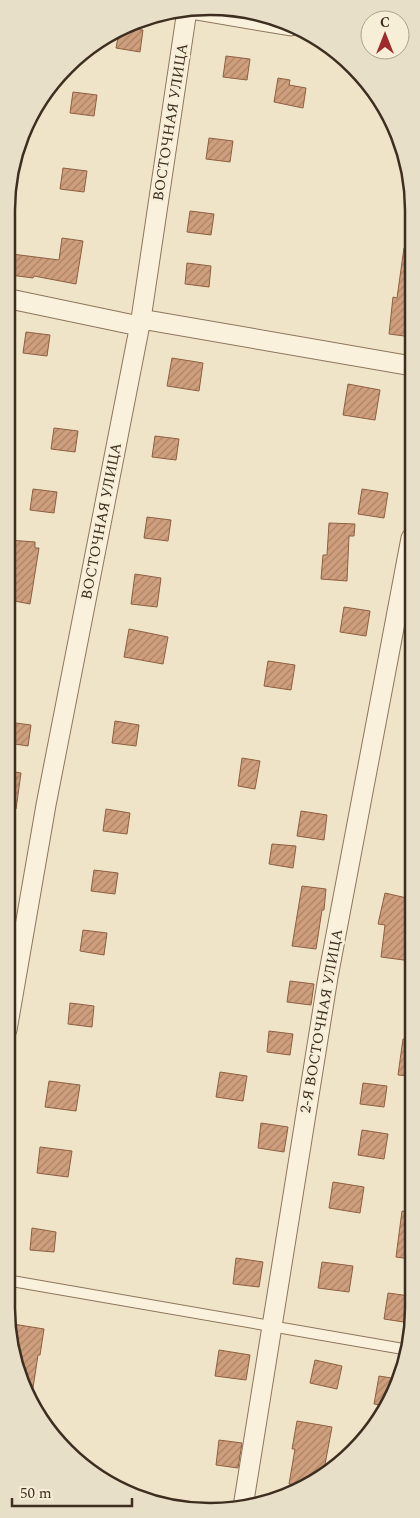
<svg xmlns="http://www.w3.org/2000/svg" width="420" height="1518" viewBox="0 0 420 1518" font-family="Spectral,serif">
	<style>
		.building { fill: url(#building-hatch); stroke: #8d5f41 }
		.lines { fill: none; stroke-linecap: round; stroke-linejoin: round }
		.lane-casing { stroke: #8d765c; stroke-width: 12 }
		.street-casing { stroke: #8d765c; stroke-width: 21 }
		.lane { stroke: #faf1dc; stroke-width: 10 }
		.street { stroke: #faf1dc; stroke-width: 19 }
		.labels { text-anchor: middle; stroke-width: 5; stroke-linejoin: round; paint-order: stroke }
		.street-label { font-size: 15px; fill: #3d2e20; stroke: #f7eed8 }
		.rim { fill: none; stroke: #3d2e20; stroke-width: 2.5 }
	</style>
	<defs>
		<pattern id="building-hatch" width="6" height="6" patternUnits="userSpaceOnUse" patternTransform="scale(1.25)"><rect width="6" height="6" fill="#cf9f7d"/><path d="M-1 1l2-2M0 6l6-6M5 7l2-2" fill="none" stroke="#a98266"/></pattern>
	</defs>
	<rect width="100%" height="100%" fill="#f0e4c8"/>
	<path class="building" d="M127 28 143 30 140 52 116 48 119 32Z
		M226 56 250 59 247 80 223 77Z
		M278 78 290 80 289 85 306 88 303 108 274 102Z
		M73 92 97 95 94 116 70 113Z
		M209 138 233 141 230 162 206 159Z
		M63 168 87 171 84 192 60 189Z
		M190 211 214 214 211 235 187 232Z
		M62 238 83 241 76 284 34 276 33 278 10 275 12 254 59 260Z
		M404 248 412 249V337L389 334 393 297 397 298Z
		M187 263 211 266 209 287 185 284Z
		M26 332 50 335 47 356 23 353Z
		M172 358 203 363 199 391 167 386Z
		M348 384 380 390 375 420 343 415Z
		M54 428 78 431 75 452 51 449Z
		M155 436 179 439 176 460 152 457Z
		M33 489 57 492 54 513 30 510Z
		M362 489 388 493 384 518 358 514Z
		M147 517 171 520 168 541 144 538Z
		M329 523 355 524 354 536H349L347 581 321 579 323 555H327Z
		M9 540 35 542V548H39L30 604 9 600Z
		M135 574 161 578 157 607 131 604Z
		M344 607 370 611 366 636 340 632Z
		M129 629 168 637 163 664 124 657Z
		M268 661 295 665 291 690 264 686Z
		M115 721 139 725 136 746 112 743Z
		M8 722 31 725 28 746 8 743Z
		M242 758 260 761 255 789 238 786Z
		M8 771 21 773 16 809 8 808Z
		M106 809 130 813 127 834 103 831Z
		M301 811 327 815 324 840 297 836Z
		M272 844 296 846 293 868 269 864Z
		M94 870 118 873 115 894 91 891Z
		M302 886 326 889 324 910H322L316 949 292 946Z
		M385 893 411 899V961L381 957 385 925 378 924Z
		M83 930 107 933 104 955 80 951Z
		M290 981 314 984 311 1005 287 1002Z
		M70 1003 94 1006 92 1027 68 1024Z
		M269 1031 293 1034 290 1055 267 1052Z
		M403 1039 410 1040V1076L398 1075Z
		M220 1072 247 1076 243 1101 216 1097Z
		M49 1081 80 1085 76 1111 45 1107Z
		M363 1083 387 1086 384 1107 360 1104Z
		M261 1123 288 1127 284 1152 258 1148Z
		M362 1130 388 1134 384 1159 358 1155Z
		M40 1147 72 1151 68 1177 37 1173Z
		M333 1182 364 1187 360 1213 329 1208Z
		M402 1211 410 1212V1259L396 1257Z
		M32 1228 56 1232 54 1252 30 1250Z
		M236 1258 263 1262 259 1287 233 1284Z
		M322 1262 353 1266 349 1292 318 1288Z
		M388 1293 410 1296V1323L384 1319Z
		M13 1324 44 1329 40 1355H38L31 1401 22 1386 12 1335Z
		M219 1350 250 1355 246 1380 215 1376Z
		M315 1360 342 1366 337 1389 310 1383Z
		M379 1376 398 1379 388 1406 374 1404Z
		M297 1421 332 1427 323 1475 301 1486 289 1484 295 1449H292Z
		M219 1440 242 1443 238 1468 216 1465Z"/>
	<g class="lines">
		<defs>
			<path id="lane" d="M6 1280 409 1350"/>
			<path id="street" d="M196 10 291 26
				M10 299 139 326
				M141 319 412 366
				M7 1030 46 805 141 319 187 10
				M243 1507 328 977 411 538"/>
		</defs>
		<use href="#lane" class="lane-casing"/>
		<use href="#street" class="street-casing"/>
		<use href="#lane" class="lane"/>
		<use href="#street" class="street"/>
	</g>
	<g class="labels">
		<g class="street-label">
			<text transform="translate(170 122) rotate(-81)" y="5">ВОСТОЧНАЯ УЛИЦА</text>
			<text transform="translate(101 521) rotate(-79)" y="5">ВОСТОЧНАЯ УЛИЦА</text>
			<text transform="translate(321 1021) rotate(-80)" y="5">2-Я ВОСТОЧНАЯ УЛИЦА</text>
		</g>
	</g>
	<path d="M0 0H420V1518H0ZM210 15H210A195 195 0 0 1 405 210V1308A195 195 0 0 1 210 1503H210A195 195 0 0 1 15 1308V210A195 195 0 0 1 210 15Z" fill="#e8dfc9" fill-rule="evenodd"/>
	<path class="rim" d="M210 15H210A195 195 0 0 1 405 210V1308A195 195 0 0 1 210 1503H210A195 195 0 0 1 15 1308V210A195 195 0 0 1 210 15Z"/>
	<g transform="translate(385 35)"><circle r="24" fill="#f7eed8" stroke="#ada18e"/>
	<path d="M0-4L9 19L0 12L-9 19Z" fill="#9e2a2b"/>
	<text y="-8" font-size="14" font-weight="bold" text-anchor="middle" fill="#3d2e20">С</text>
	</g>
	<path d="M12 1498v8h120v-8" fill="none" stroke="#3d2e20" stroke-width="2.5"/>
	<text x="20" y="1498" font-size="15" fill="#3d2e20" stroke="#f7eed8" stroke-width="4" paint-order="stroke">50 m</text>
</svg>
